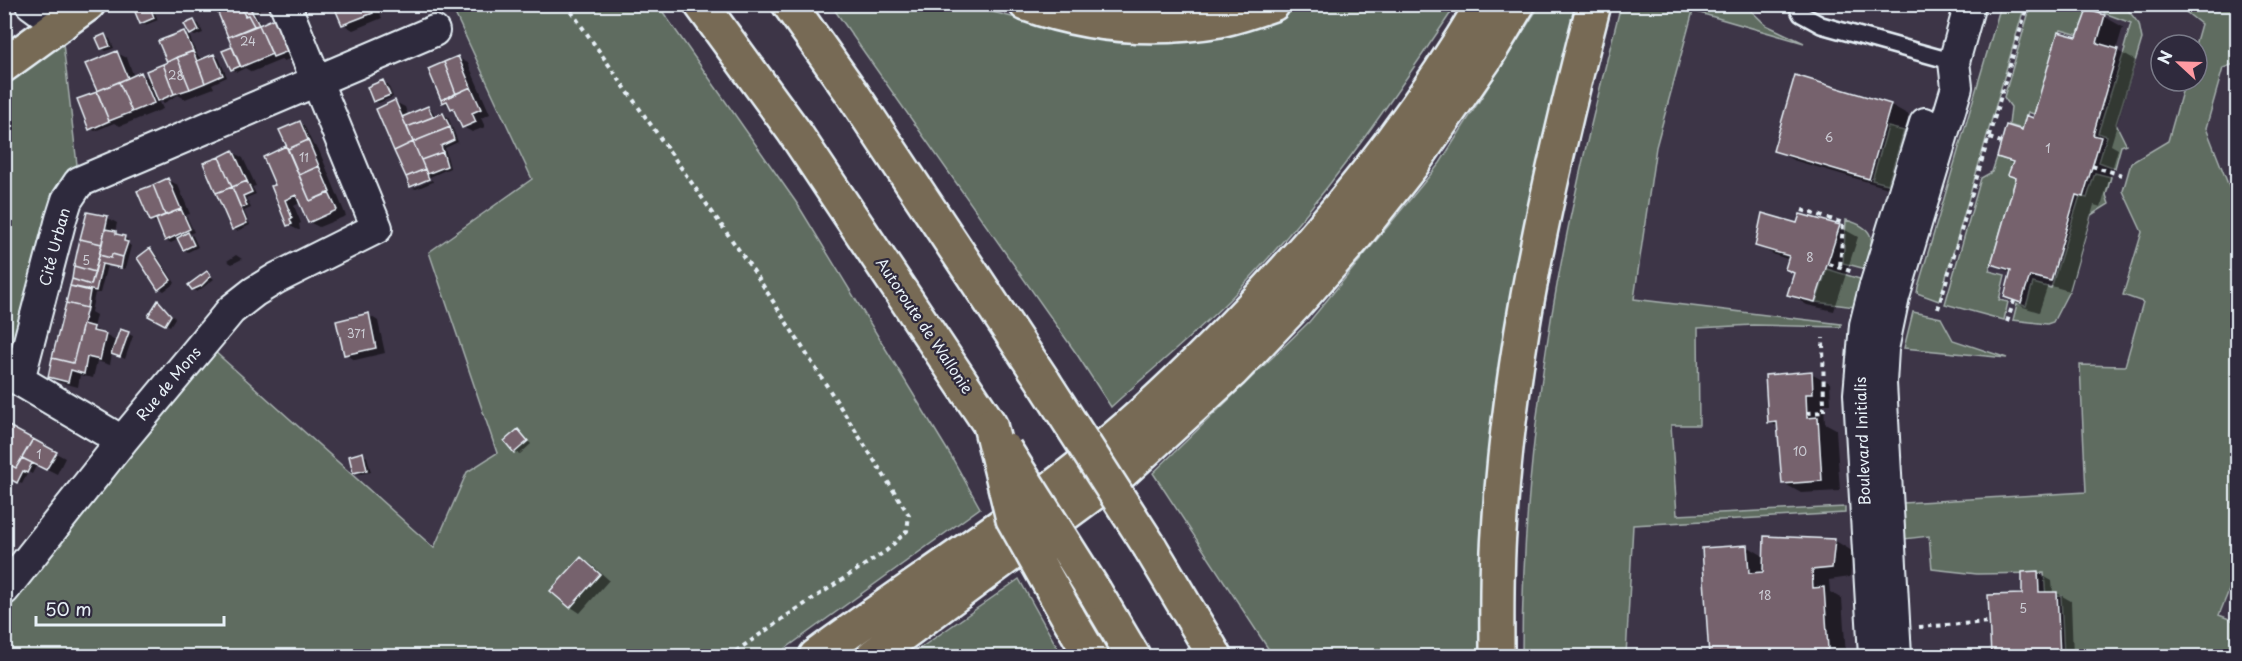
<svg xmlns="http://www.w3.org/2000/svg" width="2242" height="661" viewBox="0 0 2242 661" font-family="'Playpen Sans',sans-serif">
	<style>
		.green { fill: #5f6c61; stroke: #a4aeac; stroke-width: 1.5 }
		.shadow { fill: #0007; fill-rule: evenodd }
		.building { fill: #76626d; stroke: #e8f1f8; stroke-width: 1.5 }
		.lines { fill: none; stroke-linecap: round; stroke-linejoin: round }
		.service-casing { stroke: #e8f1f8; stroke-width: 20 }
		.minor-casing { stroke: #e8f1f8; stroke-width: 34 }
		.primary-casing { stroke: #e8f1f8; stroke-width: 38 }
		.motorway-casing { stroke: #e8f1f8; stroke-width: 38 }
		.path { stroke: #e8f1f8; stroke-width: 4; stroke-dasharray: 4.5 4.5; stroke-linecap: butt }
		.service { stroke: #2f2a3d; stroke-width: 15 }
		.minor { stroke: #2f2a3d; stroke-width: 30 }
		.primary { stroke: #776a54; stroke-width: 33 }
		.motorway { stroke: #776a54; stroke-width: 33 }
		.motorway-bridge-casing { stroke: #e8f1f8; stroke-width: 38; stroke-linecap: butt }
		.motorway-bridge { stroke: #776a54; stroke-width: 33 }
		.labels { text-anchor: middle; stroke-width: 4.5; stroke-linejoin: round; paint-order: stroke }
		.number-label { font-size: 12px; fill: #cccdd5 }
		.street-label { font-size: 15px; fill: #e8f1f8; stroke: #2f2a3d }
	</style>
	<rect width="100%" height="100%" fill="#3d3547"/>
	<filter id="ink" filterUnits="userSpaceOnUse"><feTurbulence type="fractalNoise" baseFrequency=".0167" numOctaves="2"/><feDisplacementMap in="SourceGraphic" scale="12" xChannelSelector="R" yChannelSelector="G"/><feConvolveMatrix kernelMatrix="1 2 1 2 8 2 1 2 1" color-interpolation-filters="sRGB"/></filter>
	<g filter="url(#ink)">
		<path class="green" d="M451 5H658L798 205 951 456 980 508 775 656H5L4 575 204 342 434 548 467 472 497 453 429 252 532 179Z
			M831 5H977L993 12 1069 32 1232 28 1310 5H1456C1387 108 1317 211 1229 300 1192 337 1150 371 1111 407L1078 356Z
			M1540 5H1580L1481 656H1273L1153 473 1309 322 1375 242 1440 163Z
			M1621 5H1745L1766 25 1804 43 1693 11 1656 147 1634 299 1841 324V327L1753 325 1698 328 1699 425H1671L1677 515 1845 507V513L1633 525 1626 656H1522C1522 497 1543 337 1578 182 1591 122 1606 63 1621 5Z
			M2001 5H2025L1939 301 1917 293 1918 287Z
			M2031 5H2095L2093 10H2091L2082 36 2061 30 2034 114 2028 112 2022 129 2009 125 2011 107 2004 97Z
			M2106 5H2124L2139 24 2142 39 2116 124 2126 144 2121 146 2115 168 2099 162 2107 136 2098 133 2125 49 2124 48 2131 23 2104 13Z
			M2177 5H2237V63L2223 68 2206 128 2237 207 2238 568 2219 615 2237 622V656H2064L2061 596 2046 597 2044 573 1977 574 1932 569 1929 536 1904 539 1903 503 2086 492 2080 365 2125 366 2143 302 2123 295 2142 232 2123 191 2131 163 2168 141 2185 81H2197V45H2195L2201 24Z
			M61 26 79 182 5 383V65Z
			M1888 127 1904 131 1888 184 1872 180Z
			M1997 157 2013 162 2009 175 2016 177 1989 271 2005 275 1999 300 2008 302 2004 320 1945 304 1981 178 1992 172Z
			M2095 173 2111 177 2106 195 2109 204 2091 215 2070 289 2053 322 2047 324 2013 320 2017 304 2026 306 2033 283 2051 288 2080 196 2087 198Z
			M1846 220C1879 229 1873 242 1866 269L1843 263Z
			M1827 269 1863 280 1855 307 1816 302Z
			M1913 312 1941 318 1953 340 2007 358 1904 348Z
			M1019 579 1062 656H909Z"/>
		<path class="shadow" d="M204 4H259L260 7 258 6V9L260 11 255 13 262 25 302 54 284 61 281 60 252 72 245 68 237 72 232 69V48L235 50 217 7 210 10Z
			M335 4H417L396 11 391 8 380 14 382 18 353 30 343 24Z
			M150 8 154 11 158 20 145 25 141 23Z
			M2088 12 2105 17 2123 27 2116 50 2136 61 2111 145 2118 149 2101 207 2094 205 2069 291 2048 285 2039 312 2023 307 2005 297 2012 274 1992 263 2017 179 2010 175 2013 165 1999 156 2034 120 2078 39Z
			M194 22 199 24 203 33 195 36 191 34Z
			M184 32 189 35 197 55 203 60 214 56 219 58 227 77 212 84 214 88 185 99 178 95 164 103 159 100 163 109 120 126 114 123 95 131 90 128 79 100 98 93 87 65 117 53 127 58 134 77 141 74 151 79 169 63Z
			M105 36 110 39 114 48 106 51 102 48Z
			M458 58 468 63 490 114 481 118 485 127 472 132 463 127 456 110 443 102Z
			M383 82 388 85 393 97 379 103 375 101Z
			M395 102 405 107 408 116 428 107 432 110 436 117 443 114 448 117 458 142 445 148 450 168 412 185V187Z
			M1891 105 1909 115 1888 188 1793 160 1775 150Z
			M300 123 304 125 313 145 318 148 346 216 319 227 309 222 301 202 294 206 301 223 299 224 300 230H298L288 225 277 186 286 148 290 150Z
			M233 152 243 158 256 186 252 187 256 194 246 198 251 208 244 211 250 225 237 231 233 229 218 195Z
			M168 180 178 185 190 214 186 215 194 232 189 234 193 236 198 247 188 252 184 249 179 239 171 243 166 240 160 225 151 220Z
			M432 180 433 182 416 189 413 188Z
			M1801 216 1840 227 1858 237 1834 311 1807 305 1789 294 1795 273 1790 260 1775 255 1756 245 1798 225Z
			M108 218 117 223 115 232 128 240V244L131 246 125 269 107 265 100 293H95L91 312 96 315 93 328 117 342 128 334 133 336 125 359 112 353 110 365 97 361 93 378 80 375 78 387 59 382 49 376 76 266ZM85 310H88L82 332 79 331Z
			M150 250 155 253 175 283 164 291 159 288Z
			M236 255 242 259 232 264 227 261Z
			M207 273 214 279 197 292 193 289Z
			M159 302 175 318 170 326 150 315Z
			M369 315 378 321 385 353 355 360 345 354Z
			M1811 373 1830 383 1831 404H1824L1825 423 1836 429 1840 491 1801 493 1783 483 1779 427 1769 422Z
			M4 425 65 458 57 474 37 464 32 474 28 472 22 484 4 475Z
			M518 431 531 444 520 454 515 452Z
			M363 454 367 457 371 472 359 474 354 472Z
			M1834 540 1852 551 1850 577 1829 580 1830 592 1842 599 1846 656H1710L1704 549 1747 546 1765 557Z
			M582 559 591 564 609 580 580 613 571 607Z
			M2038 573 2052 581 2053 593H2057L2071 601 2073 656H1992L1989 597 2024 595Z"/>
		<path class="building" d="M224 4H247L241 7 245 16 248 15 254 26 228 37 216 8Z
			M247 4H256L258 8 251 10 259 25 254 26 248 15 245 16 241 7Z
			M333 4H369L373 13 342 25Z
			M150 6 154 18 140 24 135 12Z
			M2087 10 2105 15 2097 43 2118 49 2093 135 2101 137 2083 197 2076 195 2051 281 2030 276 2021 303 2004 297 2011 270 1991 264 2016 178 2008 175 2013 162 1997 157 2006 125 2022 130 2026 115 2033 118 2058 32 2077 37Z
			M279 16 293 49 273 57 259 25Z
			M194 20 199 30 190 35 184 24Z
			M259 25 272 54 241 67 228 37Z
			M184 31 193 51 167 62 158 41Z
			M105 34 110 46 101 49 96 38Z
			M232 47 240 66 231 70 222 51Z
			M117 51 128 78 97 91 85 64Z
			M193 51 205 83 190 89 177 57Z
			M214 54 223 75 205 83 197 61Z
			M458 56 471 87 456 94 444 62Z
			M177 57 190 89 174 94 163 64Z
			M444 62 456 94 441 100 428 69Z
			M163 64 174 94 158 101 146 71Z
			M141 72 154 103 132 112 119 82Z
			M1795 75 1891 104 1869 179 1773 151Z
			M383 80 390 95 373 102 367 87Z
			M119 82 132 112 109 121 97 91Z
			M471 87 481 109 472 113 476 122 462 128 453 108 451 109 447 101 442 103 441 100Z
			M97 92 109 121 89 130 77 99Z
			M395 100 413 142 394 151 376 109Z
			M428 106 433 117 407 127 402 117Z
			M443 113 450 127 413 142 407 127Z
			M300 121 308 140 288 149 279 130Z
			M450 127 454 140 441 146 443 152 421 160 413 142Z
			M308 140 319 166 299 175 288 149Z
			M413 142 425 169 406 177 394 151Z
			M286 146 310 201 329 193 337 210 308 223 296 195 285 200 292 218 290 219 292 224 287 226 271 186 275 185 263 157Z
			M233 150 247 181 232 187 219 157Z
			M443 152 447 166 427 174 421 160Z
			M219 157 232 187 216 193 203 163Z
			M319 166 330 192 310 201 299 175Z
			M425 169 429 179 410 187 406 177Z
			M168 178 181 209 165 215 153 185Z
			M247 181 252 192 243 196 247 206 241 208 232 187Z
			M153 185 165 215 150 221 137 191Z
			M232 187 247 223 232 230 216 193Z
			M181 209 190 229 165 241 156 219Z
			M87 212 108 216 102 244 80 239Z
			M1762 213 1797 223 1800 214 1840 225 1815 302 1787 295 1794 273 1785 269 1789 256 1755 246Z
			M105 229 116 231V234L125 236 124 241 128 242 123 257 112 254 111 258 99 255Z
			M188 232 194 245 183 250 177 238Z
			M80 239 102 244 95 272 74 266Z
			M150 248 171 280 158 290 137 258Z
			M112 254 123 257 121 268 102 264 96 291 70 286 72 279 91 285 99 255 111 258Z
			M74 266 95 272 91 285 72 279Z
			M207 271 211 276 201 286 192 290 188 285Z
			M70 286 90 291 87 308 66 303Z
			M158 300 171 315 165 325 148 316Z
			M66 303 87 308 73 363 52 358Z
			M369 313 376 348 344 355 336 321Z
			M83 324 94 327 93 331 106 334 100 360 87 357 84 374 71 370 68 382 48 377 52 358 73 363Z
			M120 329 129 332 120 357 111 354Z
			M1812 371 1813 394H1806L1807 418 1818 417 1822 481 1782 484 1777 422 1768 423 1765 375Z
			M7 425 33 439 16 468 4 462V453L7 449 4 447V430Z
			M518 429 528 441 514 453 504 441Z
			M33 439 57 452 46 470 22 458Z
			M363 452 367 470 353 473 349 456Z
			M22 458 32 463 27 473 23 471 17 483 4 476V462L16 468Z
			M1764 536 1835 539 1832 568 1812 570 1813 588 1824 587 1828 649 1825 650V656H1709L1702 548 1747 545 1749 573 1763 572Z
			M581 557 600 574 570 608 550 591Z
			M2038 571 2039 592H2057L2060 656H1991L1988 595 2022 594V572Z"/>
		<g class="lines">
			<defs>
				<path id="service" d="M1796 4 1801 14 1821 25 1954 62"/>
				<path id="minor" d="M31 4 61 26
					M122 441 19 380 61 219 67 200 79 182 434 31
					M4 590 122 441 231 310 254 292 277 278 377 228 285 4
					M1874 656 1859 394 1865 325 1874 289 1925 123
					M1896 656 1881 383 1883 349 1894 297 1957 87 1954 62 1970 4"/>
				<path id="primary" d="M4 65 88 4"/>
				<path id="motorway" d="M701 4 793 130 990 425
					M789 4 852 93 1044 382
					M1026 4C1088 26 1155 31 1220 20 1238 16 1256 10 1273 4
					M1150 547 1215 656
					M1095 592 1133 656
					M1067 615 1091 656
					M816 656C910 587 1009 525 1099 451 1147 412 1191 369 1234 325 1328 228 1414 121 1483 4
					M873 656 1122 472 1232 371 1294 306 1354 238 1411 166 1485 59 1518 4
					M1497 656C1497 616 1496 574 1499 533 1509 354 1549 178 1594 4"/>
			</defs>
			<use href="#service" class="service-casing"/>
			<use href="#minor" class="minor-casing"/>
			<use href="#primary" class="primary-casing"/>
			<use href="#motorway" class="motorway-casing"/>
			<path class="path" d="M566 4 755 273 909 515 907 531 886 551 788 615 729 656
				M2098 13 2101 4
				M1989 138 2001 142
				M2092 166 2122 175
				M1802 210 1843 223 1840 268
				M1829 264 1853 272
				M1938 309 2028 4
				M2007 322 2014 301
				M1807 413 1824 412 1823 338
				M1919 627 1989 622"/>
			<use href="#service" class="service"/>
			<use href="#minor" class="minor"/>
			<use href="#primary" class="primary"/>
			<use href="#motorway" class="motorway"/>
			<defs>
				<path id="motorway-bridge" d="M1044 382 1150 547
					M990 425 1013 519 1067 615
					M1005 450 1095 592"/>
			</defs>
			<use href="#motorway-bridge" class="motorway-bridge-casing"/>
			<use href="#motorway-bridge" class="motorway-bridge"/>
		</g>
	</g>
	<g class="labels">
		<g class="number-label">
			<text x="248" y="46">24</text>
			<text x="176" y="80">28</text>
			<text x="1829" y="142">6</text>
			<text x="2048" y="153">1</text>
			<text x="304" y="162">11</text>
			<text x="1810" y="262">8</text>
			<text x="86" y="265">5</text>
			<text x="356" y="338">371</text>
			<text x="1800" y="456">10</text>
			<text x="39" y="459">1</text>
			<text x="1765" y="600">18</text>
			<text x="2023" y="613">5</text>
		</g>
		<g class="street-label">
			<text transform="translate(55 247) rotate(-75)" y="5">Cité Urban</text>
			<text transform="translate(924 326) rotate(56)" y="5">Autoroute de Wallonie</text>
			<text transform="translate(169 384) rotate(-50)" y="5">Rue de Mons</text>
			<text transform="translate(1863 441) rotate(-92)" y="5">Boulevard Initialis</text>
		</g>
	</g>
	<rect width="2242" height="661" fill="none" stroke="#2f2a3d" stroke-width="24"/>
	<rect x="12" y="12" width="2218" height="637" fill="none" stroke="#e8f1f8" stroke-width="2" filter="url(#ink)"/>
	<g transform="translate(2179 63) rotate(292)"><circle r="28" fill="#2f2a3d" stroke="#797a88" stroke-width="1.5"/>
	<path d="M0-4.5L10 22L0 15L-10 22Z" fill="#ff9aa2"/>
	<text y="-9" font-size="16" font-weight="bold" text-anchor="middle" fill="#e8f1f8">N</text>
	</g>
	<path d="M36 616v9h188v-9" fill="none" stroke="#e8f1f8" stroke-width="3"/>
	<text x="45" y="616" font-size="18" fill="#e8f1f8" stroke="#2f2a3d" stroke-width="4.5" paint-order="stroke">50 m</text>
</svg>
